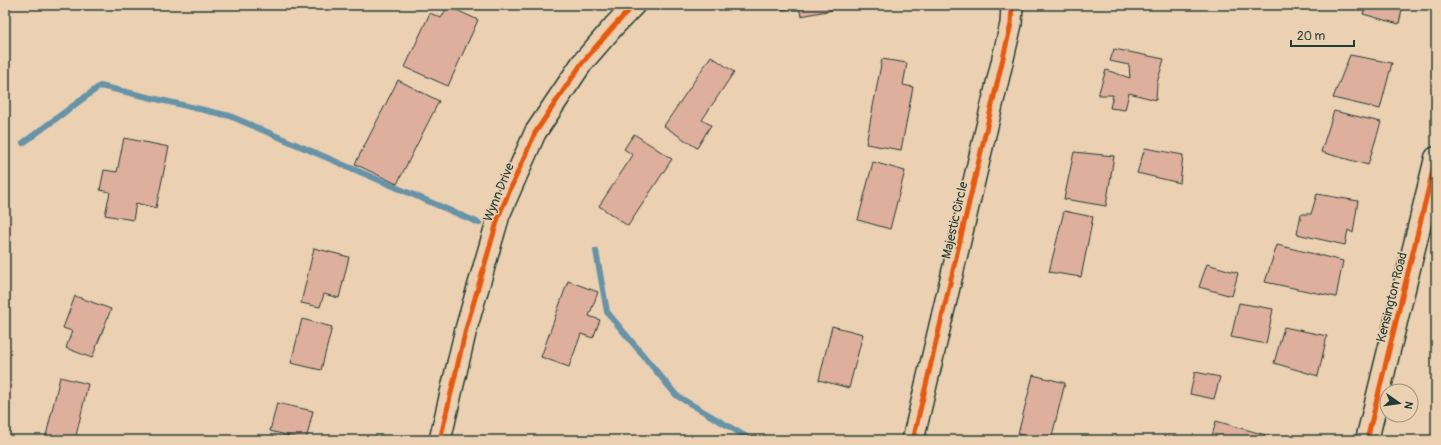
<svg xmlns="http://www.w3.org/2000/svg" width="1441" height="445" viewBox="0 0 1441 445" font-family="Pangolin,sans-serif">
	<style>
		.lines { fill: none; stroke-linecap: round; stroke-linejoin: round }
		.stream { stroke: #6693a7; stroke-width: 6 }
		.building { fill: #dfaf9d; stroke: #1f3d34 }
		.street-casing { stroke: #1f3d34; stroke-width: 24 }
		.secondary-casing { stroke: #1f3d34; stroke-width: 25 }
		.street { stroke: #ebd0b2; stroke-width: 21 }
		.secondary { stroke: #ebd0b2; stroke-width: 22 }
		.cycleway-casing { stroke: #ebd0b2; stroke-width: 8 }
		.cycleway { stroke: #e8590c; stroke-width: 5 }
		.labels { text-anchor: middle; stroke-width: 3; stroke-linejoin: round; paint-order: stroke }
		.street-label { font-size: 13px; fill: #1f3d34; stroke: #ebd0b2 }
	</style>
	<rect width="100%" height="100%" fill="#ebd0b2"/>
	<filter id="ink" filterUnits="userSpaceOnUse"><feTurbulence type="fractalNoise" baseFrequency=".025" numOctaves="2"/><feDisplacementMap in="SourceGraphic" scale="8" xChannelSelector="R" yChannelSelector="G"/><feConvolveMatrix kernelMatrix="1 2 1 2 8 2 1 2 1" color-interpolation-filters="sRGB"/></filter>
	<g filter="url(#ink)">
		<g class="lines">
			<path class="stream" d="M23 143 100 86 230 116 479 223
				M596 251 607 312 677 396 752 440"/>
		</g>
		<path class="building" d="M781 5H831L832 10 801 16 799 6 782 10Z
			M1366 5H1403L1399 24 1363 14Z
			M448 6 478 20 448 86 405 67 430 13 441 18Z
			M1114 49 1164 59 1157 83 1156 100 1129 93 1125 110 1110 108 1113 95H1098L1106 70 1130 78 1129 65 1110 61Z
			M1350 55 1392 63 1380 109 1333 98Z
			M711 56 734 72 702 120 711 125 697 148 664 126Z
			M882 59 907 63 903 85 913 87 901 150 866 144Z
			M398 80 439 101 397 184 355 164Z
			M1334 111 1381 122 1368 165 1321 152Z
			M634 134 672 159 628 226 599 206 633 155 624 149Z
			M124 138 169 147 156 208 136 203 133 220 105 215 110 192 100 190 104 170 117 172Z
			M1145 148 1183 155 1180 183 1137 173Z
			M1074 152 1114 156 1106 206 1064 199Z
			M873 162 905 171 890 229 858 220Z
			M1317 194 1358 201 1353 233 1348 230 1345 245 1297 234 1301 214H1311Z
			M1064 211 1093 217 1081 277 1049 272Z
			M1277 245 1343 261 1336 297 1265 282Z
			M314 248 349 257 339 298 324 294 320 307 301 303Z
			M1207 264 1238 273 1232 296 1199 287Z
			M568 281 598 292 589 316 600 320 593 338 581 334 569 367 541 357Z
			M75 296 111 309 92 358 66 348 72 331 63 328Z
			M1239 303 1273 309 1266 344 1231 337Z
			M302 319 332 327 321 370 291 363Z
			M832 326 863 334 849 388 819 380Z
			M1284 327 1327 336 1318 376 1274 363Z
			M1195 372 1220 377 1214 399 1190 394Z
			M1033 375 1065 383 1051 440H1043L1018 434Z
			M60 377 88 384 75 440H45Z
			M277 403 313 411 306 440 270 431Z
			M1216 421 1269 436 1268 440H1211Z"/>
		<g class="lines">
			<defs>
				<path id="street" d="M440 440 466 329 499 215 535 133 582 63 614 26 634 5
					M913 440 1004 54 1011 24 1012 5"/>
				<path id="secondary" d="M1367 440 1436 158"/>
			</defs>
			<use href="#street" class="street-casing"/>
			<use href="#secondary" class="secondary-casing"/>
			<use href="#street" class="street"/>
			<use href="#secondary" class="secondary"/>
			<defs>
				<path id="cycleway" d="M440 440 466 329 499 215 535 133 582 63 614 26 634 5
					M913 440 1004 54 1011 24 1012 5
					M1367 440 1436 158"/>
			</defs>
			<use href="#cycleway" class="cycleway-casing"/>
			<use href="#cycleway" class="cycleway"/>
		</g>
	</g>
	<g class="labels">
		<g class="street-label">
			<text transform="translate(498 192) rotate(-68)" y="5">Wynn Drive</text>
			<text transform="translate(954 220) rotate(-77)" y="5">Majestic Circle</text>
			<text transform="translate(1391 297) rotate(-76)" y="5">Kensington Road</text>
		</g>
	</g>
	<rect width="1441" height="445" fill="none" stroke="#ebd0b2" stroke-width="20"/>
	<rect x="10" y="10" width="1421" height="425" fill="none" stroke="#1f3d34" stroke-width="1.5" filter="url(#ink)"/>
	<g transform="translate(1399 403) rotate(103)"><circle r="19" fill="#ebd0b2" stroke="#999580"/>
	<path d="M0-3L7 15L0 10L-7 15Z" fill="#1f3d34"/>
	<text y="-6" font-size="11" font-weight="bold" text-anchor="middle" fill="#1f3d34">N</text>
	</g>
	<path d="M1291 40v6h63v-6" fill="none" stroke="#1f3d34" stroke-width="2"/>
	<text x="1297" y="40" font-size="12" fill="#1f3d34" stroke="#ebd0b2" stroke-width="3" paint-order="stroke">20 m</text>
</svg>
